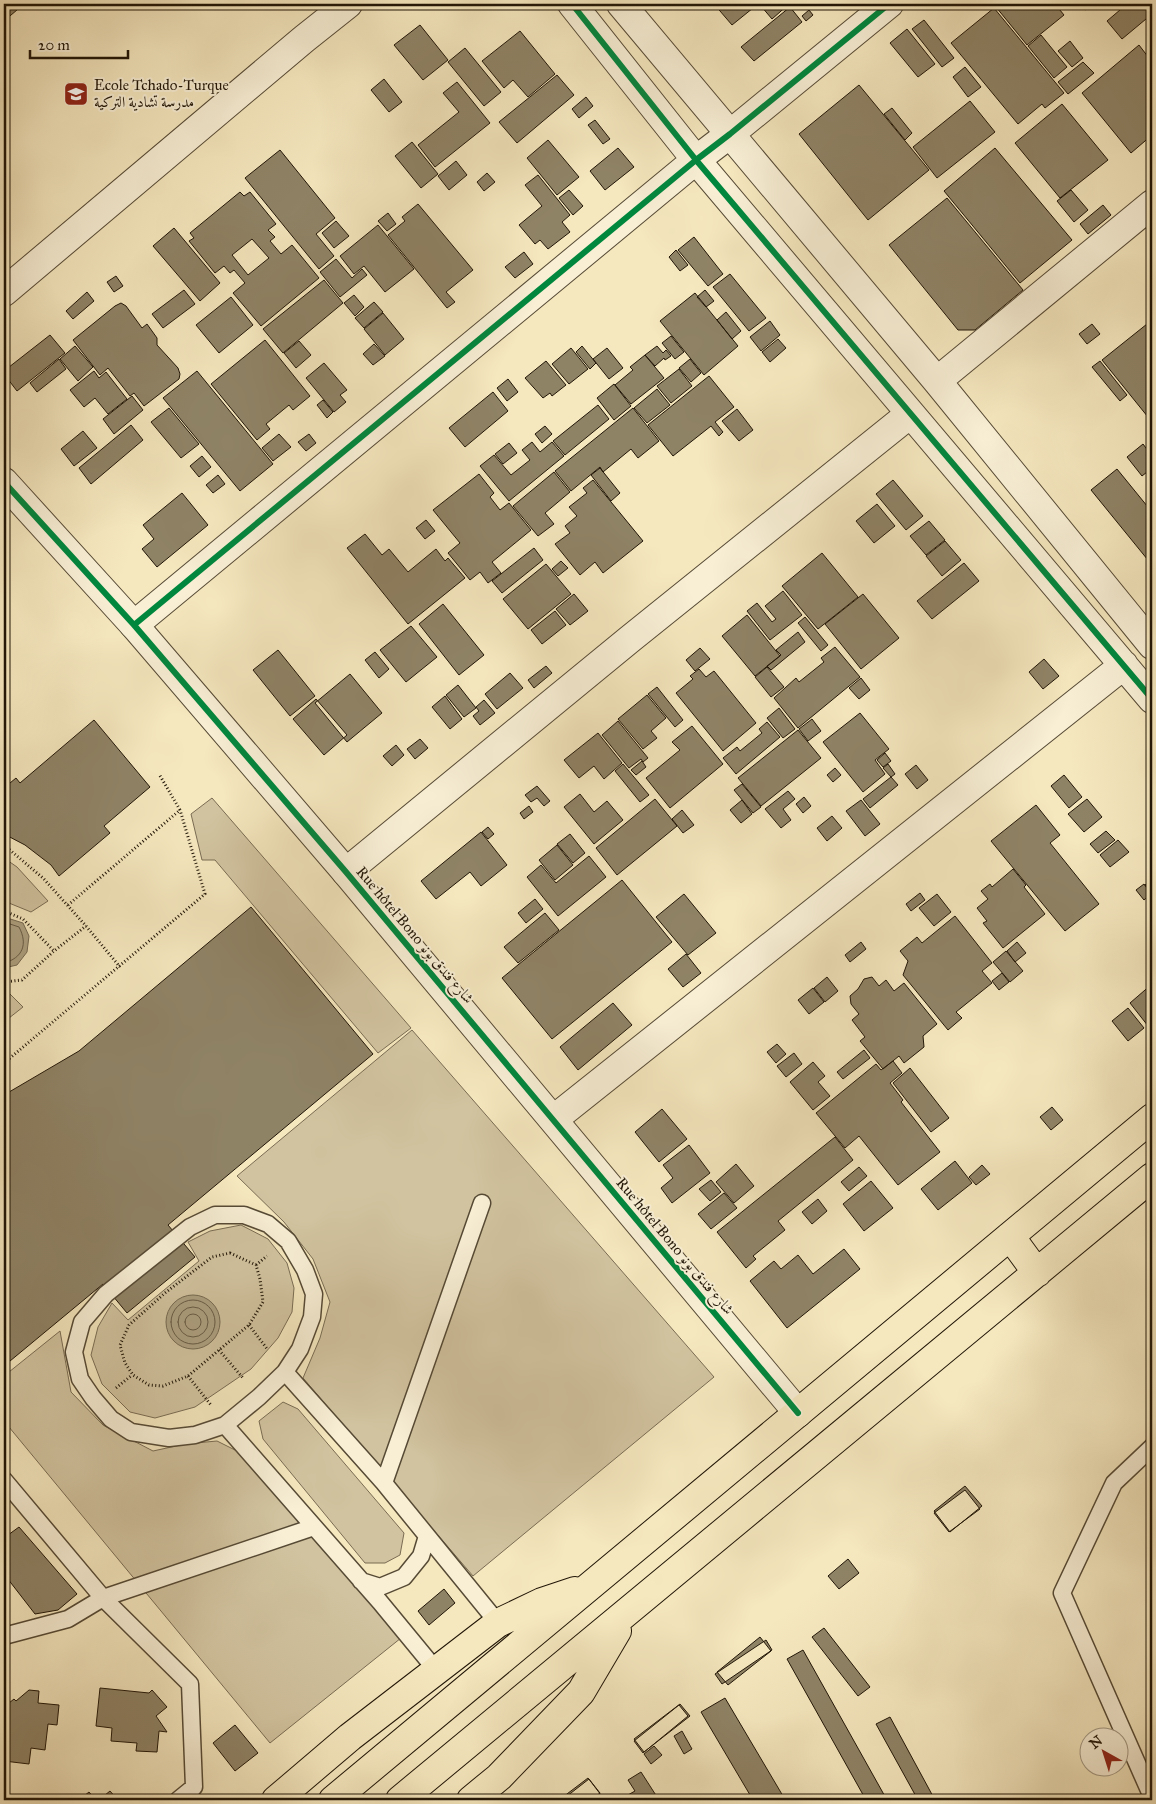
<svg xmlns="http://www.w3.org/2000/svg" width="1156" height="1804" viewBox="0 0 1156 1804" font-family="'IM FELL Great Primer',Amiri,serif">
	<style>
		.green { fill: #d1c39f; stroke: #796c53 }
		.water { fill: #ada080; stroke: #756950 }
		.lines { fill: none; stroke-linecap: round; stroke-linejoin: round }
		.shore { stroke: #675b44; stroke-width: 1 }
		.building { fill: #8f8366; stroke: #211607; fill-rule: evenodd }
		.service-casing { stroke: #564a35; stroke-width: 19 }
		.minor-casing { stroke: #564a35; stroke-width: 30 }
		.tertiary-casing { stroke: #564a35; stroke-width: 30 }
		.primary-casing { stroke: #211607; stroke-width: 30 }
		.path { stroke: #211607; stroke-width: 3; stroke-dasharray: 1 2.5; stroke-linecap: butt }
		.service { stroke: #f8efd5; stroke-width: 16 }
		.minor { stroke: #f8efd5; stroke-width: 28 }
		.tertiary { stroke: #f8efd5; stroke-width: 28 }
		.primary { stroke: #f5e7be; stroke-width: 28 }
		.cycleway-casing { stroke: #f8efd5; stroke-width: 9 }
		.cycleway { stroke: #00873e; stroke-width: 6 }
		.labels { text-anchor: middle; stroke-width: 4; stroke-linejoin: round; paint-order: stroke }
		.poi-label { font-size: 15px; fill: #211607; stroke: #f8efd5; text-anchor: start }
		.street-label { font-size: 15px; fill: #211607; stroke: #f8efd5 }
	</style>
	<rect width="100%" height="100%" fill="#f5e7be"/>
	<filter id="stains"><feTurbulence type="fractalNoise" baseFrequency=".004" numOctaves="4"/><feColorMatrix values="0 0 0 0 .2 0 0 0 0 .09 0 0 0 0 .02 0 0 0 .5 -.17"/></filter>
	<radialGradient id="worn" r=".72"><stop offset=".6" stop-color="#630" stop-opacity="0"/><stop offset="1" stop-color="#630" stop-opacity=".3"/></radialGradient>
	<path class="green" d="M212 798 411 1028 378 1053 215 860H202L191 814Z
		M4 858 17 867 48 901 31 912 4 901Z
		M4 988 23 1007 4 1022Z
		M412 1030 714 1377 473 1576 303 1378 320 1338 330 1302 313 1259 284 1222 237 1176Z
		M241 1225 268 1239 287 1263 294 1288 292 1312 278 1338 251 1369 195 1407 155 1418 130 1412 102 1384 91 1355 98 1327 112 1303 128 1320 199 1261 188 1242 210 1231Z
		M60 1331 71 1392 103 1425 153 1451 185 1444 217 1441 239 1452 401 1638 270 1743 4 1421V1376Z
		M283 1402 298 1409 404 1533 400 1555 385 1563H365L263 1439 259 1421Z"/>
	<path class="water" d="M4 917 23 923 29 936 27 952 17 965 4 968Z
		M166 1322a27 27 0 1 1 54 0a27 27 0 1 1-54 0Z"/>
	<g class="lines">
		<path class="shore" d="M4 922 19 927C28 944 23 958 4 963
			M171 1322a22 22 0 1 1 44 0a22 22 0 1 1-44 0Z
			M178 1322a15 15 0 1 1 30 0a15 15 0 1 1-30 0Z
			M185 1322a8 8 0 1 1 16 0a8 8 0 1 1-16 0Z"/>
	</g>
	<path class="building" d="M4 4H24L4 21Z
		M714 4H758L732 25Z
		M763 4H789L772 19 761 6Z
		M1000 4H1055L1064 15 1027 45 996 7Z
		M1080 4H1093L1085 10Z
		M1127 4H1152V14L1122 39 1107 21Z
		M790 7 802 22 754 61 741 47Z
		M994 8 1064 93 1045 108 1042 104 1018 124 951 43Z
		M809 10 813 15 806 21 802 16Z
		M924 20 954 58 942 67 912 29Z
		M420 25 448 60 423 80 394 45Z
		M907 29 935 64 918 77 890 43Z
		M520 31 555 74 528 97 513 80 504 88 482 61Z
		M1041 35 1067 67 1054 78 1028 46Z
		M1070 41 1083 58 1072 67 1058 51Z
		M1139 45 1152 62V135L1131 153 1082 93Z
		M465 48 501 92 484 106 448 62Z
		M1083 62 1094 73 1068 94 1058 82Z
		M965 67 981 87 968 97 953 77Z
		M557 75 574 95 517 143 499 122Z
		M384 79 402 102 389 112 371 90Z
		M457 82 490 123 435 167 418 145 459 112 443 93Z
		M859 85 929 170 868 220 799 134Z
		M586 97 593 106 579 118 572 109Z
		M970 101 995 132 937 178 913 147Z
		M1062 104 1108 160 1060 198 1015 143Z
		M892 108 912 133 905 140 884 114Z
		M595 120 610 139 603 144 588 125Z
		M548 140 579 177 557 195 527 158Z
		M412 142 438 174 421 188 395 156Z
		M618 148 634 167 605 190 590 171Z
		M995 148 1072 240 1020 283 944 191Z
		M280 150 335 218 316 234 334 256 319 269 245 178Z
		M456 161 467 175 449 190 438 176Z
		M487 173 495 182 484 191 477 182Z
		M538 175 570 215 562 222 570 232 548 249 540 240 535 244 519 225 542 206 525 185Z
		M569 190 583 206 573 215 559 198Z
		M1071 190 1088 210 1074 222 1057 201Z
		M240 192 244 196 250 192 276 224 268 230 275 237 270 241 281 254 292 245 319 278 261 326 233 293 245 283 234 270 230 273 224 266 215 273 189 241 194 238 190 233ZM252 239 269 258 248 275 232 255Z
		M947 198 1023 290 975 330H958L889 245Z
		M418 204 473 270 446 292 455 302 447 308 388 235 405 221 402 217Z
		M1103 205 1111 215 1088 234 1080 224Z
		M388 213 396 224 387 231 378 221Z
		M336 221 349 236 334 248 322 233Z
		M378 225 414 269 385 292 364 266 354 274 340 256Z
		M174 228 220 283 200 301 153 246Z
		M694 237 723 274 708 286 678 250Z
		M676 250 688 265 680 271 669 257Z
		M524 252 533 264 515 278 505 267Z
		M336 259 352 278 362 269 367 275 340 297 320 272Z
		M730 274 766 318 749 331 713 287Z
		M116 276 123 286 114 292 107 282Z
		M324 280 343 303 283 353 263 329Z
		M184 290 195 304 163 328 152 314Z
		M705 290 714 301 706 307 697 297Z
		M87 292 94 301 73 319 66 311Z
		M695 293 738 346 704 375 660 321Z
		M354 295 364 307 355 316 344 303Z
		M231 297 253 325 219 353 196 325Z
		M374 302 383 312 364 328 355 318Z
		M121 303 126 306 142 328 147 324 157 338V345L178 368 180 374 179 379 144 406 134 393 130 396 108 368 100 375 73 340 115 306Z
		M726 312 741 331 732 339 717 320Z
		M383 313 404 339 385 355 364 329Z
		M1152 320V422L1102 360Z
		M770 321 780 335 761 351 750 337Z
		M1092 324 1100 334 1087 344 1079 334Z
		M50 335 65 353 17 391 4 374V371Z
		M671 336 684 352 675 359 662 343Z
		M778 339 786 348 770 362 762 352Z
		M265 340 310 396 293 410 289 405 266 424 270 429 257 440 211 384Z
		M299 341 311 355 296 368 284 353Z
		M374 344 385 356 373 365 363 354Z
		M75 346 93 367 78 381 60 359Z
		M582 346 596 363 590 369 576 352Z
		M657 346 663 353 666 350 671 356 665 360 664 358 655 366 645 355Z
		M571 348 588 369 569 384 552 364Z
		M607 348 623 368 609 379 593 359Z
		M645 355 664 378 631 404 615 385 633 370 630 367Z
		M59 359 66 369 37 392 30 383Z
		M690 359 701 373 691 382 679 368Z
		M546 361 566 385 552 396 550 393 543 398 525 378Z
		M1100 361 1127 395 1120 401 1092 367Z
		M324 363 347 390 340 395 346 402 334 412 306 378Z
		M679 369 692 386 671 403 657 386Z
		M94 371 99 378 106 372 127 399 108 414 95 398 84 407 70 390Z
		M197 371 273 464 240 491 163 398Z
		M709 376 734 407 715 422 723 432 719 436 711 426 673 456 648 425Z
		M508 379 518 392 507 401 497 388Z
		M614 384 631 406 614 420 597 398Z
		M657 389 670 405 647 423 634 408Z
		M493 392 508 411 465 447 449 428Z
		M132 396 143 410 114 434 103 419Z
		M323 400 333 412 327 418 317 405Z
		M598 405 609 419 565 455 553 441Z
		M169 408 199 444 181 458 151 422Z
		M633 408 659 441 638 458 631 449 603 472 600 467 571 491 555 471Z
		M737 409 753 430 739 441 722 421Z
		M131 425 143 440 91 484 79 468Z
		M545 426 552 434 542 443 535 434Z
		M83 431 97 448 74 466 61 449Z
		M279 434 291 447 273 461 262 448Z
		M309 434 316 443 306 451 298 442Z
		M532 442 540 452 552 442 564 456 509 501 480 466 494 455 511 475 530 460 522 450Z
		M509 443 517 453 503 464 495 454Z
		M1143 444 1152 456V468L1142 476 1127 457Z
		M202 456 211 467 199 477 190 466Z
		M600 468 620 493 611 501 591 475Z
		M1117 469 1152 512V565L1091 490Z
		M554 472 570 492 545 513 554 524 538 536 513 506Z
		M479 474 494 493 490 497 500 510 509 503 531 530 492 562 501 573 488 583 480 572 470 580 448 553 460 543 433 510Z
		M218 475 225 484 213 493 206 485Z
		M593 480 643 541 603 573 595 562 580 575 555 544 570 533 565 526 577 516 569 507 587 493 583 488Z
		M893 480 923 516 906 530 876 494Z
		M182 493 208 525 157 567 142 549 154 539 143 525Z
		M877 504 895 526 874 543 856 521Z
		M426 520 435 531 425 539 416 528Z
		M929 521 945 540 926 555 910 536Z
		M365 534 382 555 389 549 408 572 436 549 445 561 448 558 465 578 408 624 347 548Z
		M945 541 961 560 942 576 926 556Z
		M534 548 543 560 502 593 492 581Z
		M822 553 858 597 818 629 782 586Z
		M561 561 568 568 558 576 552 569Z
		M964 563 979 581 932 619 917 601Z
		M546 564 571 594 528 629 503 599Z
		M783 591 802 615 770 640 747 611 757 603 772 622 776 619 765 606Z
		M574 594 588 611 570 625 556 609Z
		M863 594 899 638 861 669 825 624Z
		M443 604 484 655 459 675 419 624Z
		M555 611 566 625 542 644 531 630Z
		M747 615 780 656 755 676 722 636Z
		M805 617 828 645 821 651 798 623Z
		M411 626 437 657 406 682 380 650Z
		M798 632 805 642 771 670 767 666 781 655 776 650Z
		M835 647 860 677 798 728 774 698 796 678 799 682 824 662 821 658Z
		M700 648 710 659 695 671 686 660Z
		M278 650 315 696 290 716 253 670Z
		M375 652 389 669 379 678 365 660Z
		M1044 659 1059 676 1043 689 1029 672Z
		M546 666 552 673 534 688 528 680Z
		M767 667 784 687 771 697 755 677Z
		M699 669 706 677 714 671 756 723 723 751 676 693 693 679 690 676Z
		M510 673 523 688 497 709 485 694Z
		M350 674 382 713 347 742 315 703Z
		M861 678 870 690 859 699 849 688Z
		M458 685 476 708 464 717 446 695Z
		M657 687 683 720 675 727 648 694Z
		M647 695 666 718 651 731 657 738 643 749 618 719Z
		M445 696 462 719 450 729 432 707Z
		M316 699 347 735 324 755 293 719Z
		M484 700 495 713 480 725 473 716 479 711 476 707Z
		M779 708 795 729 783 738 767 718Z
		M860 713 889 749 875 760 885 774 863 792 823 742Z
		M812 719 821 731 808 741 799 729Z
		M94 720 150 787 104 826 110 833 59 876 51 865 25 845 4 834V788L16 778 20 783Z
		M618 721 648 758 643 762 641 759 629 768 602 735Z
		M767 722 780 737 736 774 723 758 737 747 740 751 762 733 759 729Z
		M692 726 723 764 670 808 646 778 680 750 672 742Z
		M798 730 821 758 761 806 738 778Z
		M598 733 622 763 604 779 594 766 579 778 564 760Z
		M420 739 428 748 415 759 407 749Z
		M396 745 404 755 392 766 383 756Z
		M885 753 891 761 883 767 877 760Z
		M642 761 646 767 636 775 631 770Z
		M623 764 649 795 640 802 615 771Z
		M888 764 895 774 891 777 883 768Z
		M916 765 928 780 917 789 905 774Z
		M835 768 841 775 833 782 827 775Z
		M1064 775 1082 797 1069 808 1051 786Z
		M891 777 898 785 870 808 863 799Z
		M742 784 761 807 753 813 734 790Z
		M537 786 550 801 544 806 537 798 531 802 525 795Z
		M788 791 795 799 783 809 791 820 781 828 765 809Z
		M580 794 594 812 607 801 623 820 594 844 564 807Z
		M804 797 811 806 803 813 796 804Z
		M655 799 677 826 617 875 596 848Z
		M1087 799 1102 817 1084 832 1068 814Z
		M742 800 752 814 741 823 730 810Z
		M861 800 880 824 865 836 846 811Z
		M1036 805 1060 835 1050 843 1099 904 1065 931 991 841Z
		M529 806 533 812 524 819 520 813Z
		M682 810 694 825 683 833 672 819Z
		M832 816 842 828 827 841 817 828Z
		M488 827 494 834 488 839 482 832Z
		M1106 831 1115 840 1098 853 1090 844Z
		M481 832 507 865 481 886 470 872 436 899 421 881Z
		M570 834 585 853 573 863 557 844Z
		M1118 840 1129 852 1110 867 1100 855Z
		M557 845 573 865 555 880 539 860Z
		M589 856 606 877 558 916 527 877 541 865 556 883Z
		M1013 869 1026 885 1024 887 1045 914 1003 948 983 923 987 921 977 908 988 899 981 891 990 884 992 887Z
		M1152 879V894L1145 885Z
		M622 880 672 942 552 1039 502 978Z
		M1144 884 1151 894 1144 900 1136 890Z
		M920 893 925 900 911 911 906 904Z
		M684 894 716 933 688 955 656 917Z
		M937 894 951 912 934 926 919 908Z
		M535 899 543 909 526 923 518 913Z
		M251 907 373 1054 168 1225 195 1257 127 1313 103 1284 4 1366V1095L79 1051Z
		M545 913 559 930 518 963 504 947Z
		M955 916 992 963 982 971 992 983 956 1012 962 1018 948 1030 903 975 908 961 900 951 917 937 922 943Z
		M861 942 866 949 850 962 845 955Z
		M1017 942 1026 953 1015 962 1007 951Z
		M1006 951 1023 971 1010 982 993 962Z
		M686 954 701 973 683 987 668 969Z
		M1002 973 1009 982 999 990 992 981Z
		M827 977 838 991 825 1002 814 988Z
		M872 977 879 986 886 980 894 991 904 983 937 1024 923 1036 924 1047 904 1063 899 1056 883 1069 860 1041 865 1037 852 1020 859 1014 851 1004 850 996 858 989 864 979Z
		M1152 984V1031L1130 1003Z
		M813 988 824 1002 809 1014 798 1000Z
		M613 1003 632 1025 578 1070 560 1047Z
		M1128 1008 1144 1028 1128 1041 1112 1021Z
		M777 1044 786 1054 776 1063 767 1052Z
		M864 1050 870 1058 843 1079 837 1072Z
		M794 1053 802 1064 786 1077 777 1066Z
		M893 1061 902 1073 890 1083 903 1100 901 1102 940 1152 898 1185 859 1136 845 1148 816 1113 876 1064 881 1070Z
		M813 1062 825 1076 818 1082 830 1096 813 1110 790 1082Z
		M910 1068 949 1118 931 1132 893 1083Z
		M1052 1107 1063 1120 1051 1130 1040 1117Z
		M662 1109 687 1139 659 1162 635 1132Z
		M835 1137 853 1160 778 1221 785 1230 753 1256 756 1259 746 1268 717 1232Z
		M689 1145 710 1173 672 1203 661 1188 673 1178 663 1165Z
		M955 1161 972 1183 938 1210 921 1189Z
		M736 1164 754 1186 734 1203 716 1182Z
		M982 1165 990 1174 976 1185 969 1177Z
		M859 1167 867 1176 849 1191 841 1182Z
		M711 1180 721 1192 710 1201 699 1189Z
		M871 1181 893 1208 864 1231 843 1204Z
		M724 1193 737 1208 711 1229 698 1214Z
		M818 1199 827 1211 812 1224 802 1212Z
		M844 1249 860 1269 787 1328 750 1281 774 1261 781 1269 798 1255 813 1274Z
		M965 1486 982 1506 950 1532 934 1511Z
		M965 1490 980 1509 949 1532 934 1513Z
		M19 1527 77 1594 58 1610 35 1614 4 1574V1538Z
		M848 1559 859 1573 839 1589 828 1576Z
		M444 1589 455 1603 429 1625 418 1611Z
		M824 1628 870 1687 858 1696 812 1637Z
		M760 1637 771 1651 728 1685 717 1672Z
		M766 1640 772 1650 722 1684 715 1674Z
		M803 1650 887 1800H866L787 1659Z
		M100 1688 149 1693 152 1690 167 1707 156 1716 167 1732 159 1731 157 1752 136 1751 137 1743 111 1741 112 1728 96 1726Z
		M29 1690 39 1691 38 1703 59 1705 57 1725 48 1724 45 1750 31 1748 29 1764 4 1761V1707L14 1699 16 1701Z
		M725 1698 783 1796 775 1800H753L701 1712Z
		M680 1704 690 1716 644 1752 634 1739Z
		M679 1705 688 1716 643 1753 634 1741Z
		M890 1717 935 1800H918L876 1724Z
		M235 1725 258 1753 235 1771 213 1743Z
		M682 1731 692 1749 684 1754 674 1736Z
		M654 1746 662 1755 651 1764 644 1754Z
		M641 1772 659 1800H619L635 1791 628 1780Z
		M588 1778 601 1795 594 1800H559Z
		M589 1779 600 1793 591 1800H562Z
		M110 1791 118 1800H99Z
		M89 1792 96 1800H79Z"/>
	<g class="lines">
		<defs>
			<path id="service" d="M215 1215H244L268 1224 288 1241 305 1270 314 1294 312 1317 300 1349 285 1372 259 1397 225 1425 195 1435 169 1438 131 1432 111 1419 93 1398 80 1379 74 1352 82 1322 106 1294 190 1227Z
				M285 1372 384 1483 498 1623
				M225 1425 380 1602 436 1670
				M1152 1447 1114 1483 1062 1593 1152 1797
				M4 1480 103 1598 68 1619 4 1636
				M384 1483 482 1203
				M361 1581 380 1587 404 1577 421 1556 427 1536
				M178 1800 194 1787 190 1684 103 1598 314 1527"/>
			<path id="minor" d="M572 4 696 160 1152 699
				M621 4 937 381 1152 645
				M4 292 304 39 348 4
				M937 381 1152 204
				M134 625 696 160 730 134 889 4
				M346 872 630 639 910 414
				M554 1119 1124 665"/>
			<path id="tertiary" d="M4 482 134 625 346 872 798 1413"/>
			<path id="primary" d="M1010 1236 1037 1273
				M276 1800 350 1737 498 1623 542 1602 575 1591
				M333 1800 1152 1118
				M400 1800 1152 1177
				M471 1800 499 1777 581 1692 617 1631"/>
		</defs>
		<use href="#service" class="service-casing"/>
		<use href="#minor" class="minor-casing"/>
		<use href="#tertiary" class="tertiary-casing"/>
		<use href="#primary" class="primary-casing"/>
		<path class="path" d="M4 845 43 878 86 926 120 967
			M68 905 180 810 159 774
			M4 911 23 919 54 951
			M4 982 22 980 54 951 86 926
			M4 1063 205 894 180 810
			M230 1253 256 1265 260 1279 263 1302 249 1325 188 1376 163 1386 149 1385 133 1375 125 1363 120 1345 129 1325 165 1293 212 1257Z
			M256 1265 267 1256
			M249 1325 268 1350
			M219 1350 243 1378
			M188 1376 211 1405
			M116 1388 132 1375"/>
		<use href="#service" class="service"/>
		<use href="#minor" class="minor"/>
		<use href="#tertiary" class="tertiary"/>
		<use href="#primary" class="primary"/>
		<defs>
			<path id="cycleway" d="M572 4 696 160 1152 699
				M4 482 134 625 346 872 798 1413
				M134 625 696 160 730 134 889 4"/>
		</defs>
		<use href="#cycleway" class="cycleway-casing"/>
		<use href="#cycleway" class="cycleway"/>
	</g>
	<defs>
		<symbol id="school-square" viewBox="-11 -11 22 22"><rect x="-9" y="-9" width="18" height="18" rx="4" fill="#8f2418" stroke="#f8efd5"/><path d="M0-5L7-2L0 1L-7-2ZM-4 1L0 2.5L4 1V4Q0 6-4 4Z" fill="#fff"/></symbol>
	</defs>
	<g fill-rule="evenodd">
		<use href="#school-square" x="62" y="80" width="28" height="28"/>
	</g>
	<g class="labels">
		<g class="poi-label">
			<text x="94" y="90">Ecole Tchado-Turque<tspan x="94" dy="17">مدرسة تشادية التركية</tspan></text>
		</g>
		<g class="street-label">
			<text transform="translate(415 935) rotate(50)" y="5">Rue hôtel Bono شارع فندق بونو</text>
			<text transform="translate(675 1246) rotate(50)" y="5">Rue hôtel Bono شارع فندق بونو</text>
		</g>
	</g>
	<rect width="1156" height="1804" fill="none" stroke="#f5e7be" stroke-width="20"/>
	<rect x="5" y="5" width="1146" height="1794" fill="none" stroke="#211607" stroke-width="2.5"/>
	<rect x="10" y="10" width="1136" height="1784" fill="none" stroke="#211607"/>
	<g transform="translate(1104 1752) rotate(321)"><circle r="24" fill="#f8efd5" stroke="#a29883"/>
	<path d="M0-4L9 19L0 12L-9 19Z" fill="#8f2418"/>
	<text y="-8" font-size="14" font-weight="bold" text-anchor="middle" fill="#211607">N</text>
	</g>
	<path d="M30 50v8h98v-8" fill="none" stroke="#211607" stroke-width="2.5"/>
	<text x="38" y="50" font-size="15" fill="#211607" stroke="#f8efd5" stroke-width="4" paint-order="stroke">20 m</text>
	<rect width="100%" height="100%" filter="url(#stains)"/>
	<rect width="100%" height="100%" fill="url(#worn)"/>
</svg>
